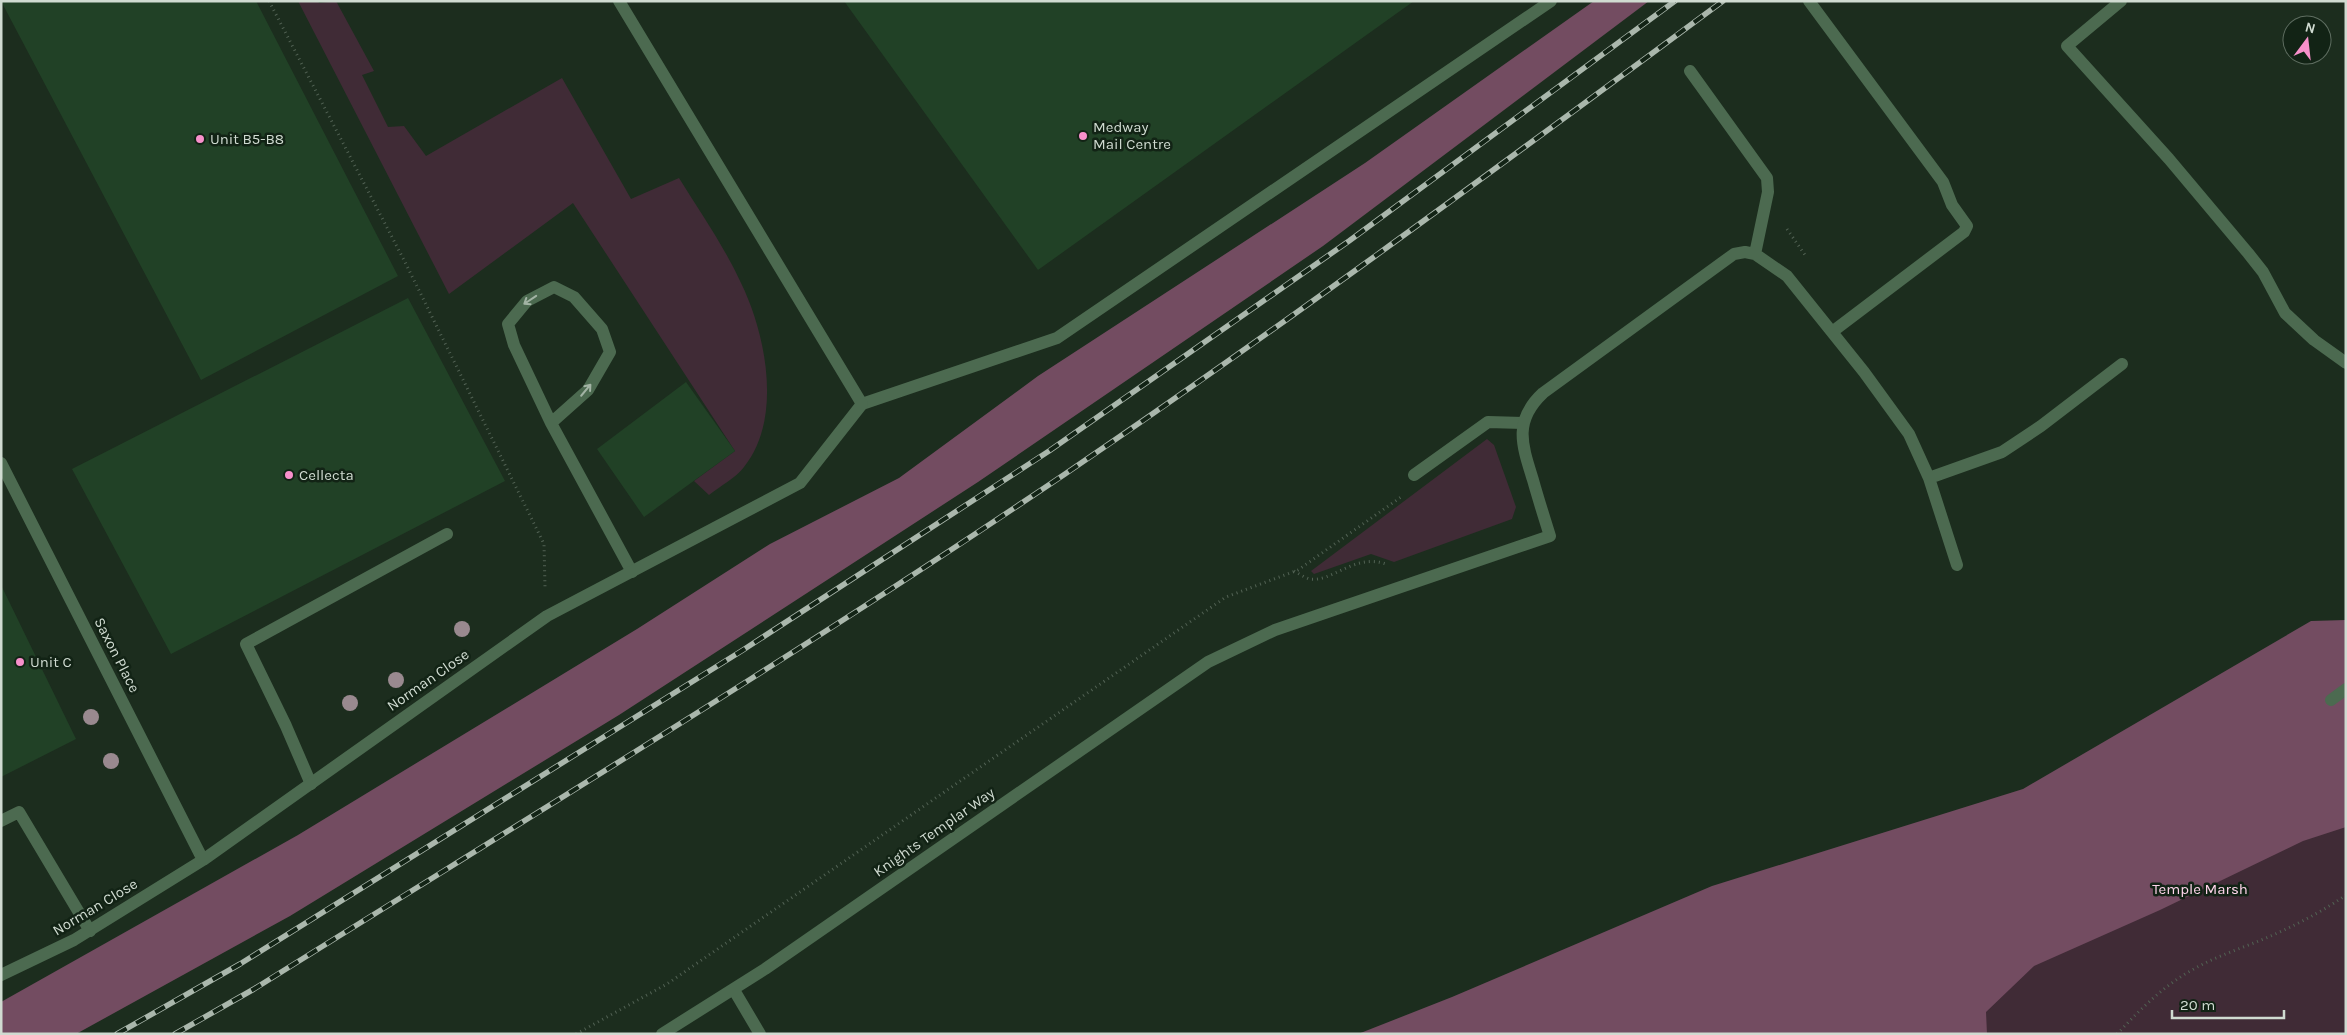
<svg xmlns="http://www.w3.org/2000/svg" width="2347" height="1035" viewBox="0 0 2347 1035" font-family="Karla,sans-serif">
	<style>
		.green { fill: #402b36 }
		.forest { fill: #734c61 }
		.building { fill: #214126 }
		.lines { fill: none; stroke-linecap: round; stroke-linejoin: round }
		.path { stroke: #526254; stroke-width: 3; stroke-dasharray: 1 4; stroke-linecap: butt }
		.lane { stroke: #4c6a50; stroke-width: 12 }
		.street { stroke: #4c6a50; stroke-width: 12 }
		.rail-casing { stroke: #aab7ac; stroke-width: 5.5 }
		.rail { stroke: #122315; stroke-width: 4; stroke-dasharray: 11; stroke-linecap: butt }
		.tree { fill: #99898f }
		.oneway { stroke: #a2b3a4 }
		.poi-dot { fill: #f890cb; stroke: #122315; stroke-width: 2 }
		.labels { text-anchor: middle; stroke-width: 5; stroke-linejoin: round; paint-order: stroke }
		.poi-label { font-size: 15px; fill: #d0dbd1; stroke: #122315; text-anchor: start }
		.street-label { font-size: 15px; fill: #d0dbd1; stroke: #122315 }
		.park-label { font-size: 15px; fill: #ffd5eb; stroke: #122315 }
	</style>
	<rect width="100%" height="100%" fill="#1c2d1e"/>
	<path class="green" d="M298 1H318L319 3 336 1 374 71 362 75 388 127 404 126 426 156 562 78 631 199 679 178C700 212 724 246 741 283 766 334 783 419 744 467 736 478 720 486 709 495L694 481 735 451 573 203 449 294Z
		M1487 439 1494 445 1516 507 1512 519 1394 562 1371 554 1314 574 1311 571Z
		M2346 643V1034H1493Z"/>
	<path class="forest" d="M1594 1H1649L1323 246 978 482 619 715 290 916 76 1034H1V1002L298 835 637 629 770 544 899 478 1038 376 1365 163Z
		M2346 620V827L2303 841 2160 910 2034 966 1986 1012 1987 1034H1358L1452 997 1712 886 2023 789 2311 621Z"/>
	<path class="building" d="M1 1H256L398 276 201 380Z
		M844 1H1414L1038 270Z
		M408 298 505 481 171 654 72 469Z
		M686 382 735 451 644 517 597 449Z
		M1 585 76 739 1 777Z"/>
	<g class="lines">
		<path class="path" d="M269 1 406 264 544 544 545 587
			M1787 229 1805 255
			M1294 571C1299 574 1304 577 1309 579 1332 583 1354 553 1386 564
			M576 1034 667 984 1226 597 1298 570 1401 497
			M2117 1034C2140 1010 2163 986 2192 970 2218 955 2246 947 2273 935 2298 924 2323 911 2346 895"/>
		<path class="lane" d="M619 1 862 404 1057 338 1551 1
			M2121 1 2067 46 2169 159 2248 253 2263 272 2285 313 2314 340 2346 363
			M551 423 588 390 610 352 602 329 574 297 554 287 527 301 508 324 514 345 551 423 632 572
			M1414 475 1488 422 1523 423
			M2331 700 2346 689
			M311 784 286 726 246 644 447 534
			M1 821 19 812 90 931"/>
		<path class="street" d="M1809 1 1943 182 1952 205 1967 226 1964 232 1832 332
			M1690 71 1767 178 1768 192 1755 254
			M1 463 203 860
			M1929 478 2002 452 2041 426 2122 364
			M1 975 74 940 203 860 547 616 800 483 862 404
			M734 990 760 1034
			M662 1034 765 969 1208 662 1275 630 1550 536C1544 517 1538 498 1533 480 1522 445 1513 421 1543 393L1734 254 1745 252 1755 254 1787 276 1864 372 1909 434 1929 478 1957 565"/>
		<defs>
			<path id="rail" d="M117 1034 240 964 743 650 1049 451 1349 241 1675 1
				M175 1034 254 989C526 819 800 653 1065 474 1289 322 1506 161 1723 1"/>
		</defs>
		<use href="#rail" class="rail-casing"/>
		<use href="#rail" class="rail"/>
	</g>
	<g class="tree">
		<circle cx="462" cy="629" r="8"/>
		<circle cx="396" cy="680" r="8"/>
		<circle cx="350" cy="703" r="8"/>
		<circle cx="91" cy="717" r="8"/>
		<circle cx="111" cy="761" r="8"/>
	</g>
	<defs><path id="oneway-shaft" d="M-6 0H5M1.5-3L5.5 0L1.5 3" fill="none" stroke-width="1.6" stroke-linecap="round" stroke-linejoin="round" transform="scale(1.25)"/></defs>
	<g class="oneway">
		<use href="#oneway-shaft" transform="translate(530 300) rotate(146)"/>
		<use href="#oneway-shaft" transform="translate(586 390) rotate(-50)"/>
	</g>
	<g class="poi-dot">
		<circle cx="1083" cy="136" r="5"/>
		<circle cx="200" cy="139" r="5"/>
		<circle cx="289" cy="475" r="5"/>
		<circle cx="20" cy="662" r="5"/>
	</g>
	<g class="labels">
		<g class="poi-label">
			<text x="1093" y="132">Medway<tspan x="1093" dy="17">Mail Centre</tspan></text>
			<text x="210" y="144">Unit B5-B8</text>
			<text x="299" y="480">Cellecta</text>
			<text x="30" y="667">Unit C</text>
		</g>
		<g class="street-label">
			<text transform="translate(117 655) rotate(63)" y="5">Saxon Place</text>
			<text transform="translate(428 680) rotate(-35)" y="5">Norman Close</text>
			<text transform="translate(934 832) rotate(-35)" y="5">Knights Templar Way</text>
			<text transform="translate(95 907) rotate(-31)" y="5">Norman Close</text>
		</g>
		<g class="park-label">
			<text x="2200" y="894">Temple Marsh</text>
		</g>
	</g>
	<rect width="2347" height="1035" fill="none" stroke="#d0dbd1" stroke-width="5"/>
	<g transform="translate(2307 40) rotate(15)"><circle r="24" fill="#122315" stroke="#5e6d60"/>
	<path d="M0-4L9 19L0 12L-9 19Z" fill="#f890cb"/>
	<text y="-8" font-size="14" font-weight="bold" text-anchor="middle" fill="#d0dbd1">N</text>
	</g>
	<path d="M2172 1010v8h112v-8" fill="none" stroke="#d0dbd1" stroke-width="2.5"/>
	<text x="2180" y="1010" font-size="15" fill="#d0dbd1" stroke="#122315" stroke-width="4" paint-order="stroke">20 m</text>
</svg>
